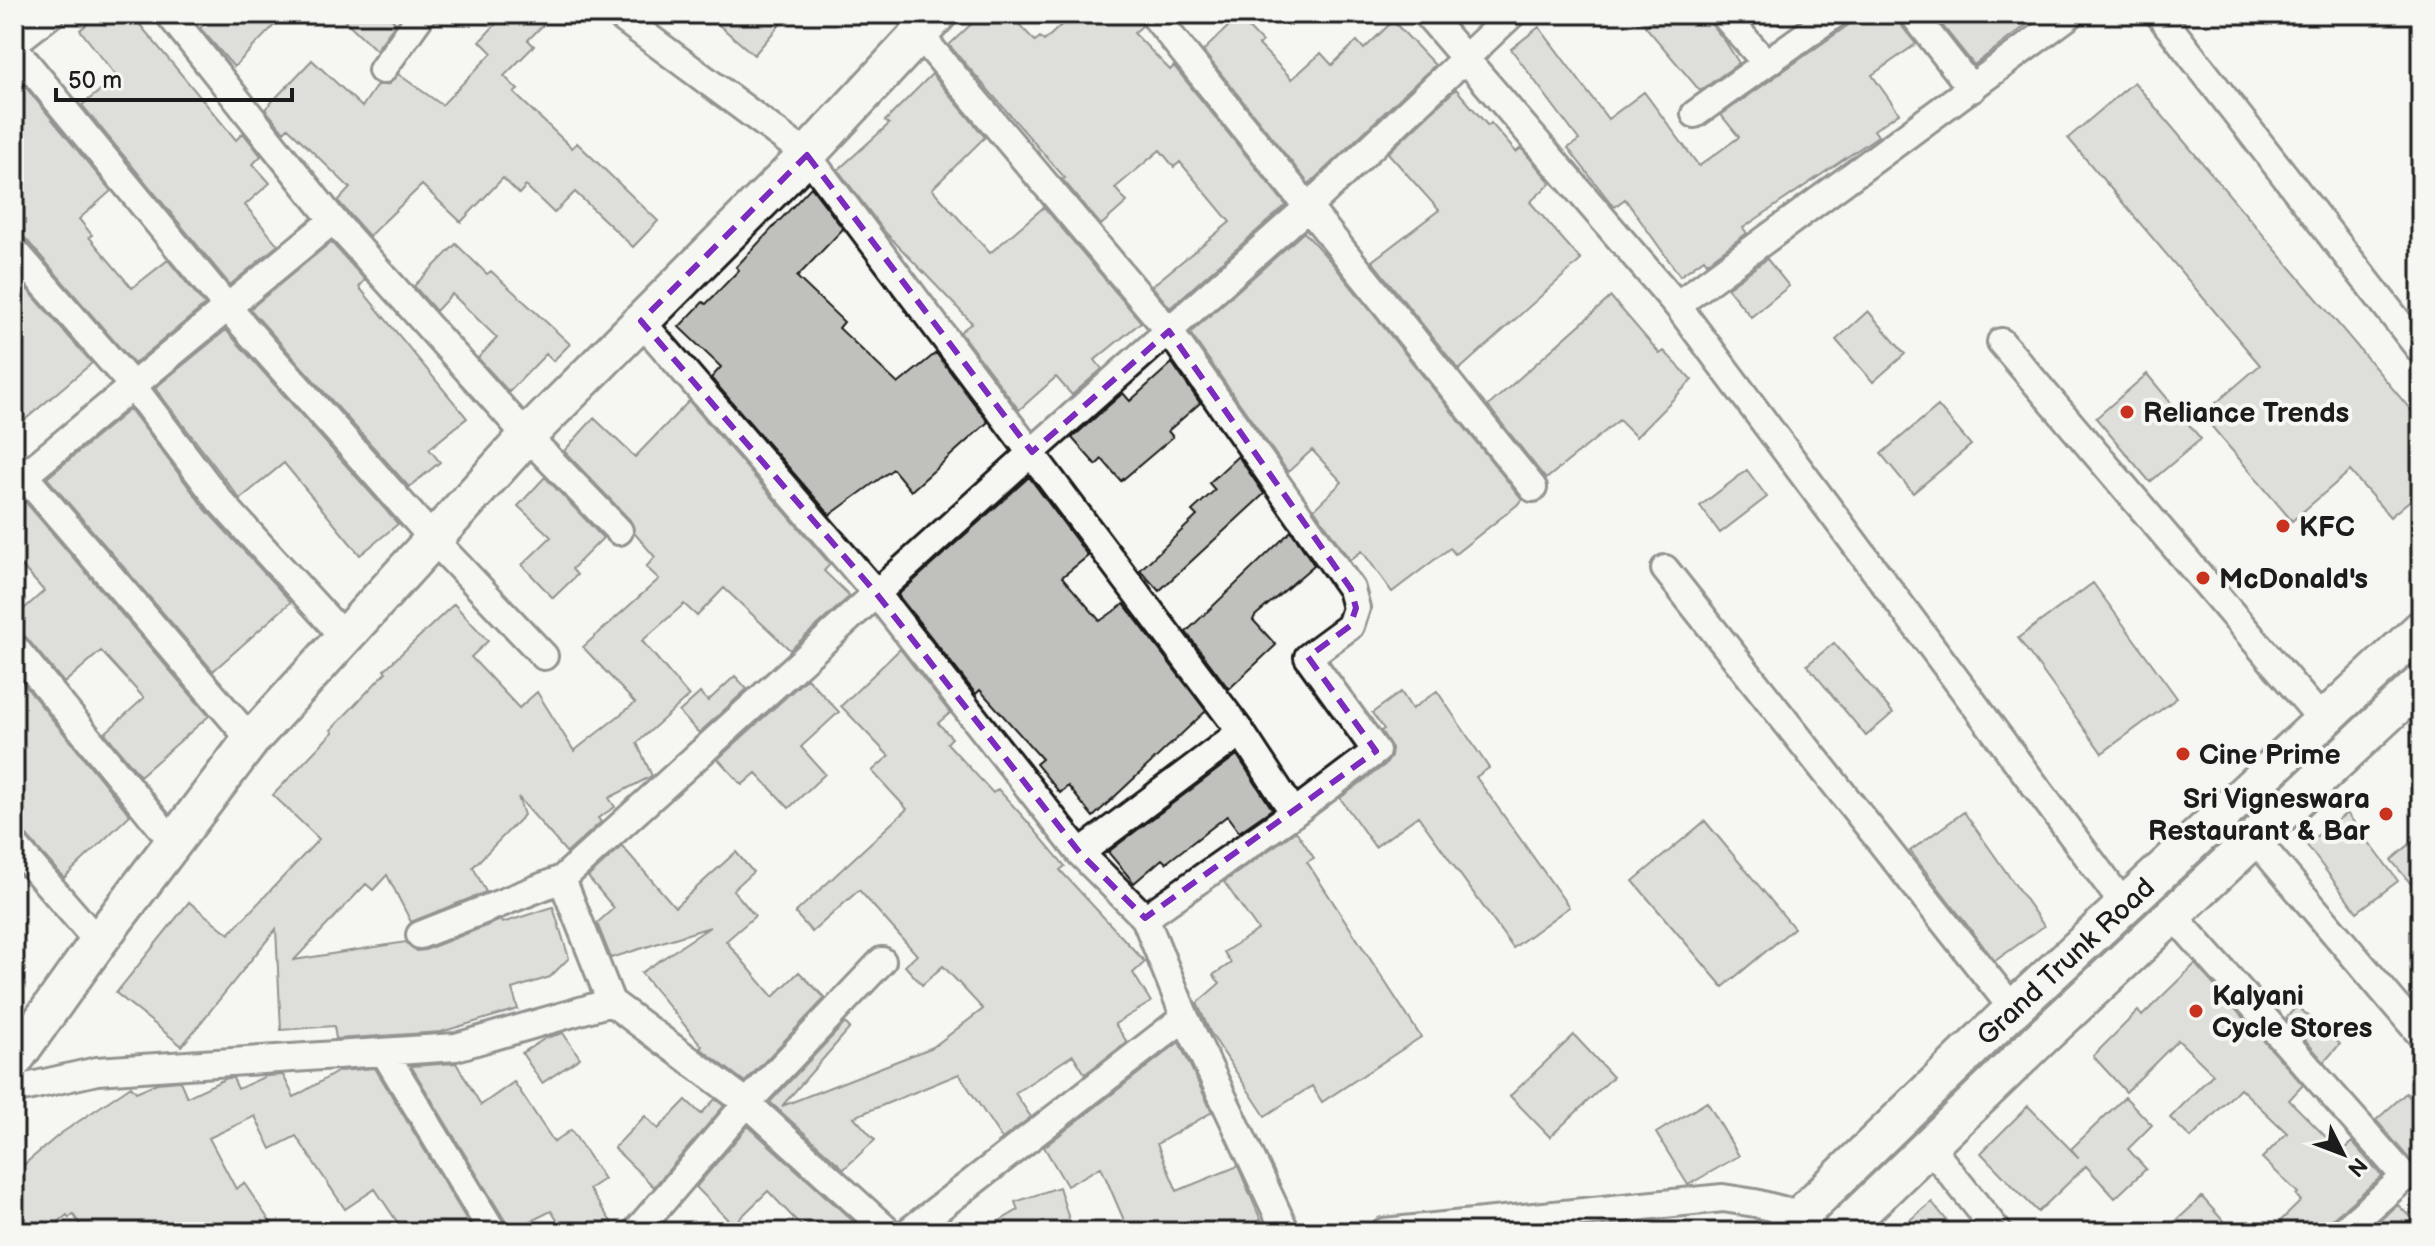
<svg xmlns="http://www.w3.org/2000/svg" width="2435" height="1246" viewBox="0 0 2435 1246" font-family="'Balsamiq Sans',sans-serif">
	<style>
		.building { fill: #c0c0bd; stroke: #1c1c1c; stroke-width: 2 }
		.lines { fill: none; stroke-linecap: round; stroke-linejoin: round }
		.street-casing { stroke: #1c1c1c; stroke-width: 32 }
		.secondary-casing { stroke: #1c1c1c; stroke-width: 42 }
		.street { stroke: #f6f6f2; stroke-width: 26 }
		.secondary { stroke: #f6f6f2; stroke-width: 36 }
		.marked { fill: none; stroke: #7b2cbf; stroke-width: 6; stroke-dasharray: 16 10; stroke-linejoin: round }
		.poi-dot { fill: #c8321e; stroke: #f6f6f2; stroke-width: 3 }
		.labels { text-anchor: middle; stroke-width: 8; stroke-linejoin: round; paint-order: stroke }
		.poi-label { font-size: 28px; font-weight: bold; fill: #1c1c1c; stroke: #f6f6f2; text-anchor: start }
		.street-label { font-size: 28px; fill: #1c1c1c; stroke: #f6f6f2 }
	</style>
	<rect width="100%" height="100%" fill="#f6f6f2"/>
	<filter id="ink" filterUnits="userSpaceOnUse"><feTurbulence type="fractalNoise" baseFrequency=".0125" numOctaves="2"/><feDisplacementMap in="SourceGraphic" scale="16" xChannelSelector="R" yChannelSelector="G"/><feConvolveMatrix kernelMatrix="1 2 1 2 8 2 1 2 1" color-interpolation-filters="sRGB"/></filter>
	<g filter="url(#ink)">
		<path class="building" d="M99 14H131L236 140 243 133 261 156 253 164 270 183 245 205 278 245 230 285 82 105 117 77 80 30Z
			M214 14H285L234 67 200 28Z
			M338 14H386L396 23 376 50Z
			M505 14H554L528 40 534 46 504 76 518 90 514 93 572 148 577 143 658 221 633 247 575 192 554 213 526 186 519 194 503 178 461 222 422 185 369 236 338 201 350 188 288 128 284 132 265 109 312 60 362 107 377 85 389 84 398 74 442 105 492 53 480 41Z
			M706 14H789L754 55Z
			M982 14H1009L1035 41 1040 37 1044 41 1073 14H1137L1142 26 1134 33 1170 70 1174 66 1286 205 1170 308 1152 286 1230 222 1180 162 1174 167 1160 150 1115 188 1127 202 1101 225 1062 179 1065 178 949 45Z
			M1662 14H1707L1711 24 1725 41 1739 63 1700 91 1645 26Z
			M1864 14H1897L1900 24 1916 44 1872 75 1899 113 1874 130 1878 136 1743 228 1747 233 1707 263 1704 259 1680 276 1625 199 1614 207 1568 148 1579 140 1511 49 1539 27 1608 119 1644 92 1699 166 1739 137 1721 115Z
			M1933 14H2041L1974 65Z
			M1238 17 1262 42 1259 45 1292 79 1321 53 1332 65 1357 41 1364 49 1393 21 1435 65 1309 184 1203 51Z
			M14 73 111 191 79 219 92 235 89 237 132 288 168 260 205 305 134 364 26 239 14 234Z
			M932 74 985 137 932 189 990 253 1044 207 1141 322 1095 360 1102 369 1072 395 1056 377 1019 410 960 332 972 323 885 232 838 170 889 124 885 121Z
			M2134 82 2421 422V491L2390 517 2350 471 2292 521 2202 415 2260 365 2068 138Z
			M1456 89 1488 126 1491 123 1516 152 1521 148 1551 183 1530 202 1581 260 1459 370 1372 261 1439 210 1388 153Z
			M811 187 843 229 797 277 844 322 839 328 898 384 936 353 988 422 911 491 893 469 830 515 711 378 721 367 679 327 703 302 706 304 739 270 736 267Z
			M1304 232 1333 264 1522 499 1517 505 1455 554 1450 548 1392 592 1362 551 1350 560 1314 509 1342 482 1312 450 1288 472 1190 333Z
			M331 242 365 280 359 287 467 418 429 449 440 462 409 487 250 309Z
			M456 244 487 274 491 271 570 344 553 361 546 354 509 392 478 358 497 338 452 294 436 311 414 286Z
			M1767 259 1789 286 1751 317 1727 288Z
			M14 274 92 363 14 429Z
			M1611 297 1660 354 1664 351 1692 380 1636 437 1619 420 1546 479 1488 406Z
			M1868 311 1905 354 1873 382 1836 340Z
			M226 330 398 524 360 555 284 463 240 499 155 388Z
			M1172 363 1200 403 1168 431 1173 437 1121 481 1102 459 1096 465 1072 438 1123 393 1130 401Z
			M2147 374 2201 439 2150 482 2096 418Z
			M689 401 830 564 824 571 850 596 790 650 724 588 697 616 684 604 642 641 689 696 637 743 652 776 609 798 615 807 598 818 601 822 567 853 518 797 524 815 473 867 486 892 411 922 387 875 373 890 366 884 294 960 406 942 417 951 425 950 501 920 502 923 553 907 569 958 550 977 512 989 518 1009 441 1032 336 1039 334 1026 281 1030 276 929 182 1046 116 993 189 902 229 934 319 839 273 795 333 732 331 730 386 672 384 670 454 604 488 641 471 657 519 708 537 692 574 751 635 703 583 647 659 579 646 567 655 557 635 534 630 520 564 451 594 418 635 457Z
			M1938 406 1971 445 1913 493 1881 454Z
			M130 409 206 510 291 602 213 671 47 478Z
			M1238 456 1264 494 1159 591 1140 570 1197 516 1192 511 1215 490 1209 483Z
			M1747 470 1767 497 1720 533 1700 506Z
			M545 477 603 538 572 569 577 575 553 598 522 565 551 537 518 506Z
			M1029 477 1088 556 1062 577 1100 621 1124 604 1206 711 1093 817 1068 786 1060 793 1036 764 1042 759 980 690 976 694 898 595Z
			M22 498 209 716 140 776 105 733 144 698 101 651 64 683 26 637 14 631V618L44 591 14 557V505Z
			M1291 531 1314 565 1255 616 1253 620 1276 645 1229 689 1186 632Z
			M2093 583 2177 698 2102 753 2018 638Z
			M1834 643 1893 713 1866 736 1807 665Z
			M900 649 950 713 938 723 952 738 947 743 993 793 998 789 1026 820 1065 866 1060 870 1145 962 1133 973 1151 1002 1115 1024 1127 1042 1085 1074 1073 1055 1015 1093 1031 1117 1002 1139 959 1074 854 1117 875 1140 844 1169 770 1102 845 1023 850 1028 782 1106 933 1047 983 1009 943 966 922 985 905 966 917 955 859 890 812 932 795 913 907 809 872 771 889 756 841 706Z
			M14 672 130 815 64 878 26 835 14 829Z
			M735 676 747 689 699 733 679 712 700 693 708 701Z
			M807 678 839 712 801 747 825 774 789 808 756 773 742 785 718 759Z
			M1437 691 1489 768 1476 777 1569 907 1513 948 1418 816 1375 847 1340 798 1386 764 1391 757 1392 748 1381 731 1384 729 1372 713 1401 692 1412 709Z
			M1237 755 1272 809 1239 832 1227 816 1166 863 1162 859 1134 883 1108 852Z
			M1964 812 2044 926 1995 961 1910 851Z
			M2347 813 2398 881 2357 912 2306 844Z
			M1705 821 1794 928 1723 987 1633 881Z
			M1296 831 1314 858 1307 862 1421 1037 1322 1102 1312 1086 1265 1116 1210 1032 1197 1003 1220 983 1213 975 1231 963 1224 952 1258 930 1224 882Z
			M2421 835V896L2391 860Z
			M622 846 675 907 736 852 753 872 733 890 755 916 726 941 773 997 799 972 825 998 745 1082 700 1048 702 1046 641 973 710 927 611 958 597 923 614 908 588 877Z
			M2195 964 2303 1085 2289 1100 2341 1152 2352 1142 2382 1176 2331 1220 2326 1232H2269L2301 1201 2296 1195 2298 1193 2262 1158 2287 1133 2240 1088 2191 1138 2170 1118 2213 1074 2178 1040 2126 1092 2093 1056 2138 1011 2142 1016Z
			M2297 1006 2340 1044 2324 1062 2286 1018Z
			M563 1033 580 1058 542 1083 522 1053 546 1038Z
			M1574 1035 1613 1077 1550 1137 1510 1096Z
			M1179 1042 1212 1112 1157 1144 1177 1191 1238 1166 1266 1232H1129L1101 1167 1067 1186 1044 1147Z
			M456 1063 481 1105 514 1082 554 1142 571 1130 604 1179 589 1189 618 1232H565L551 1211 509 1232 507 1224 411 1066Z
			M375 1068 474 1232H404L375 1189 345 1209 296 1136 271 1149 255 1116 209 1138 236 1189 244 1183 277 1232H85L73 1214 69 1218 67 1215 46 1232H32L14 1210V1173L60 1134 131 1086 136 1092 157 1083 180 1081 187 1097 227 1078H233L238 1089 266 1076 283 1075 294 1097 339 1071Z
			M2406 1093 2421 1110 2420 1172 2376 1120Z
			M2125 1097 2152 1125 2128 1149 2146 1169 2115 1198 2086 1166 2038 1212 1981 1153 2028 1106 2079 1158 2071 1149Z
			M715 1099 724 1106 654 1187 614 1148 645 1116 658 1129 686 1100 701 1114Z
			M1707 1102 1739 1156 1688 1185 1656 1133Z
			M748 1126 865 1232H807L768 1191 733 1225 696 1187Z
			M1059 1187 1073 1232H981L1018 1210 1015 1202Z
			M2202 1197 2233 1232H2164Z
			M1932 1202 1956 1232H1895Z
			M2398 1205 2421 1228V1232H2366Z"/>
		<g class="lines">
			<defs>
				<path id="street" d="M169 14 333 220 527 436 619 531
					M617 14 807 155 1241 732 1294 813
					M1153 14 1533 488
					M1427 14 1677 305 2124 905
					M1723 14 1765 62
					M1913 14 1972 89
					M2159 14 2421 351
					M919 34 1169 331 1351 589 1356 608 1350 626 1308 657 1376 751 1294 813 1145 918
					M14 43 51 14
					M14 48 227 307 434 540 544 656
					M382 70 422 14
					M1695 114 1835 14
					M14 250 132 385 219 500 345 638
					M1677 305 2071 14
					M641 321 876 593 1080 853 1145 918 1185 1017 1286 1232
					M2001 342 2323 721
					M14 464 251 740
					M14 484 333 220
					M1665 569 2013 1009
					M14 647 173 842
					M2255 839 2421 1035
					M14 845 98 942
					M1080 853 1241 732
					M562 879 611 1002
					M2173 915 2405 1177 2342 1232
					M420 935 562 879 1032 452 1307 208 1512 14
					M384 1052 493 1232
					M14 1090 97 1071 456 1047 611 1002 747 1103 889 1232
					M1929 1146 1998 1232
					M636 1232 747 1103 882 961
					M908 1232 1185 1017
					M1384 1232 1723 1198 1755 1203 1801 1215 1817 1232"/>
				<path id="secondary" d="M14 1060 98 942 251 740 527 436 807 155 938 14
					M1783 1232 2013 1009 2421 629
					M1840 1232 2040 1039 2421 683"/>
			</defs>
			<use href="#street" class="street-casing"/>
			<use href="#secondary" class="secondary-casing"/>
			<use href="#street" class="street"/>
			<use href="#secondary" class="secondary"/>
		</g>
	</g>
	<path d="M0 0H2435V1246H0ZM807 155 1032 452 1169 331 1351 589 1356 608 1350 626 1308 657 1376 751 1145 918 1080 853 876 593 641 321Z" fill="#f6f6f2" fill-opacity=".55" fill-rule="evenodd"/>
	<path class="marked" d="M807 155 1032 452 1169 331 1351 589 1356 608 1350 626 1308 657 1376 751 1145 918 1080 853 876 593 641 321Z"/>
	<g class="poi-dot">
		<circle cx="2127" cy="412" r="8"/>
		<circle cx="2283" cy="526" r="8"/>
		<circle cx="2203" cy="578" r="8"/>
		<circle cx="2183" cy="754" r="8"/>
		<circle cx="2386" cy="814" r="8"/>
		<circle cx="2196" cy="1011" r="8"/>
	</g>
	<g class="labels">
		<g class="poi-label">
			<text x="2143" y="422">Reliance Trends</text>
			<text x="2299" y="536">KFC</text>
			<text x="2219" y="588">McDonald's</text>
			<text x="2199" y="764">Cine Prime</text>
			<text x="2370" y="808" text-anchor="end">Sri Vigneswara<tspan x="2370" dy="32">Restaurant &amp; Bar</tspan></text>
			<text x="2212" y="1005">Kalyani<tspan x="2212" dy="32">Cycle Stores</tspan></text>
		</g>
		<g class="street-label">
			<text transform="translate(2065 961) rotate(-43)" y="10">Grand Trunk Road</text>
		</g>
	</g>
	<rect width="2435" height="1246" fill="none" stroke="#f6f6f2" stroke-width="48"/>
	<rect x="24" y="24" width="2387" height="1198" fill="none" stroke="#1c1c1c" stroke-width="3" filter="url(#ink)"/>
	<g transform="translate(2343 1154) rotate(132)" stroke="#f6f6f2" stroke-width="6" paint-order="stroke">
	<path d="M0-6L14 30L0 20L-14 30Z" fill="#1c1c1c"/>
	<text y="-12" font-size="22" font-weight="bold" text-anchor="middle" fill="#1c1c1c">N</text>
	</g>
	<path d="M56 88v12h236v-12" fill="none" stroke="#1c1c1c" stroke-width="4"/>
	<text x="68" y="88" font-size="24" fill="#1c1c1c" stroke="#f6f6f2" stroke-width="6" paint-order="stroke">50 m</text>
</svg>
